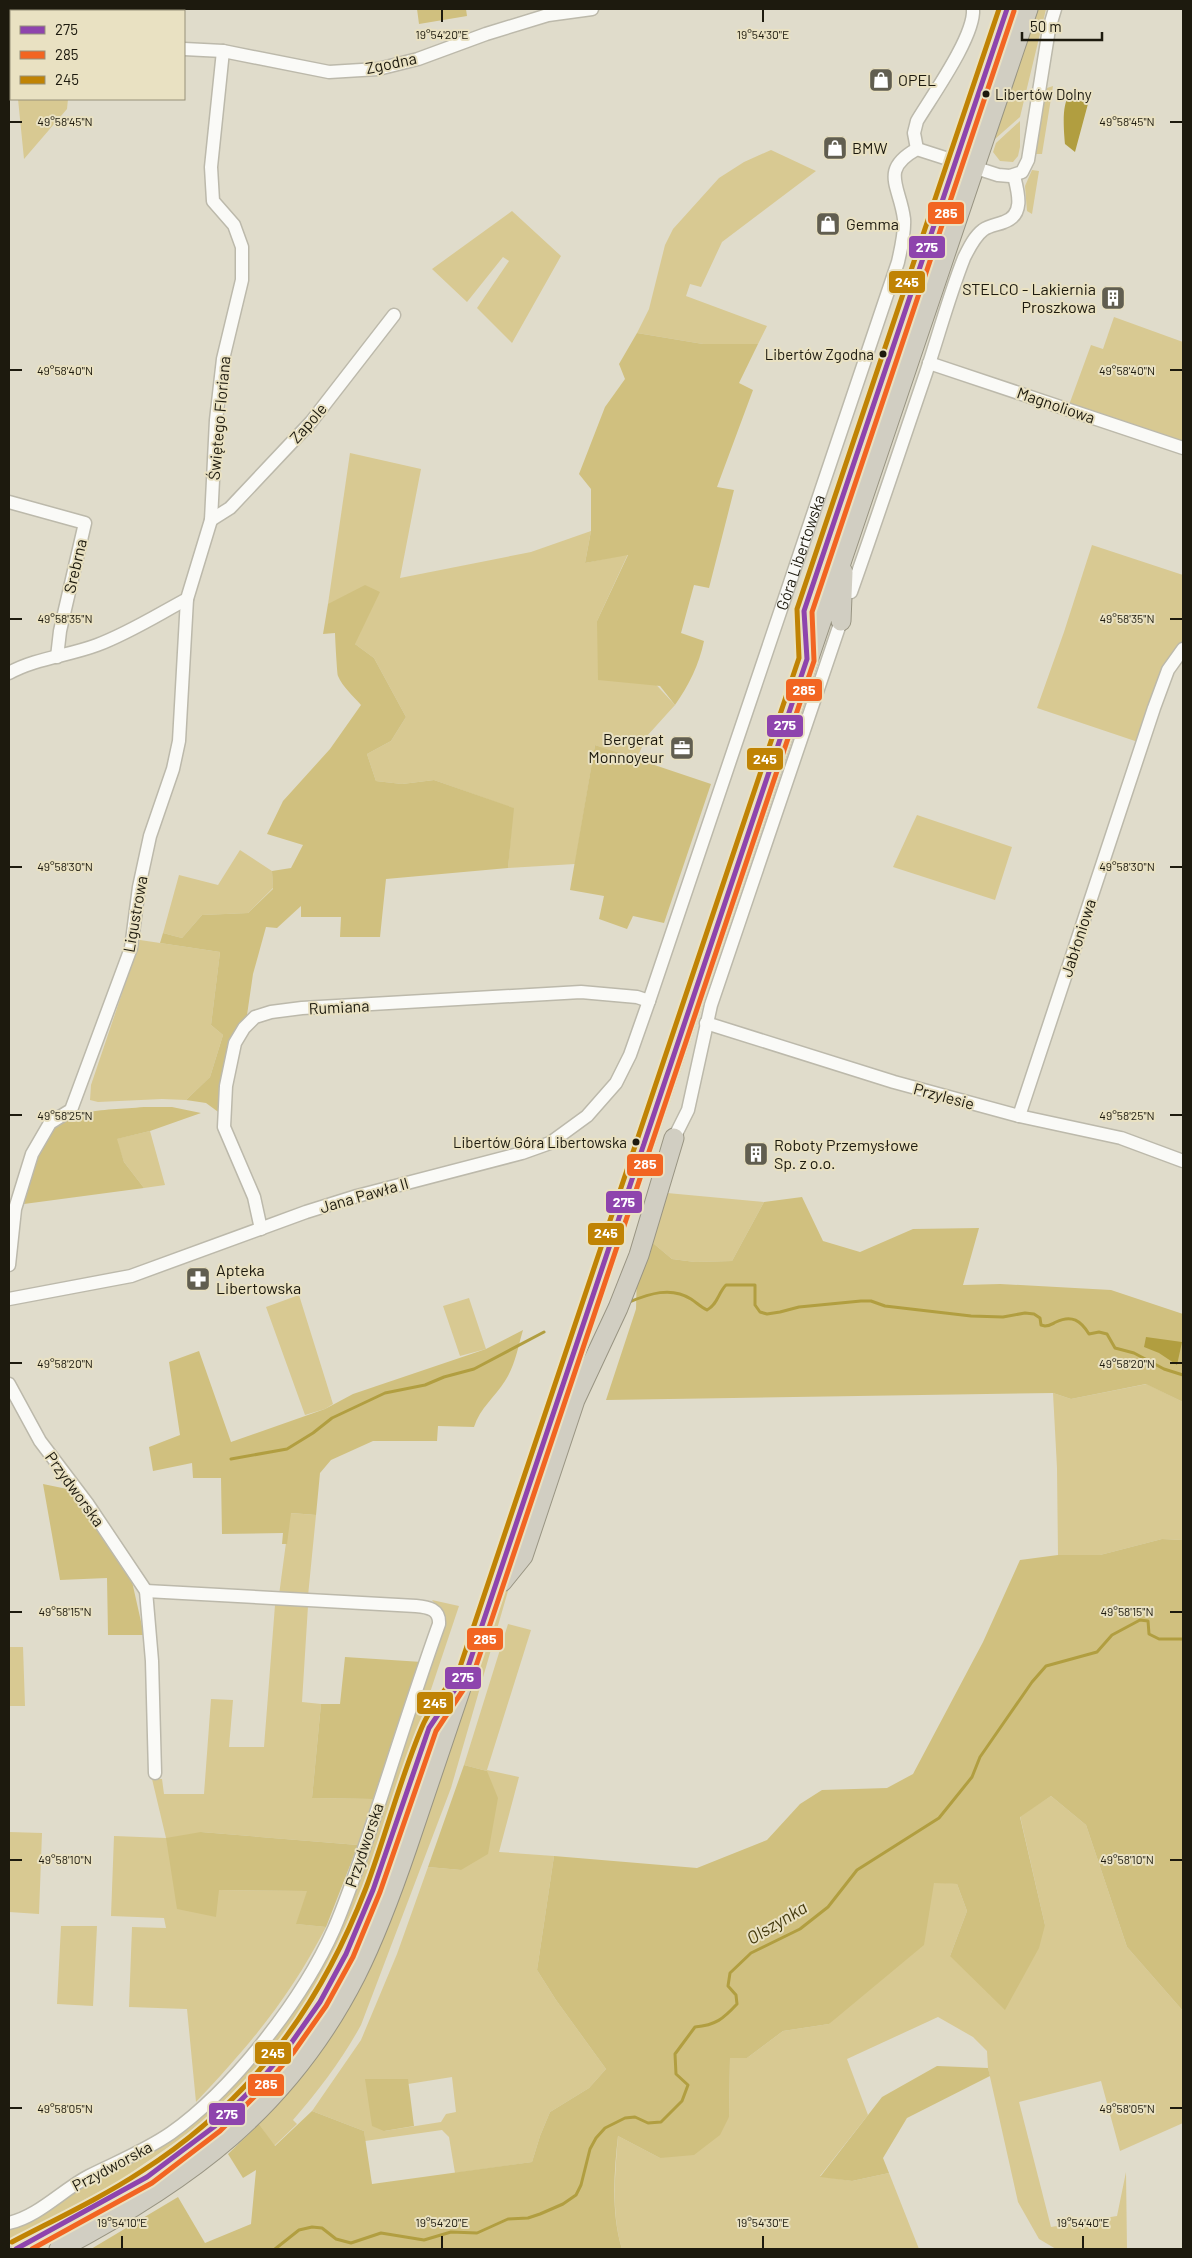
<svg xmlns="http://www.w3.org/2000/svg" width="1192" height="2258" viewBox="0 0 1192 2258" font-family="Barlow,sans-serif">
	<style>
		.green { fill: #d8c992; fill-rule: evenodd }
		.forest { fill: #d0c07f }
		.water { fill: #b19e40 }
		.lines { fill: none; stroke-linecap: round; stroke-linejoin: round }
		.stream { stroke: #b19e40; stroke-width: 3 }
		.minor-casing { stroke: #bcb9ab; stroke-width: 15 }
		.highway-casing { stroke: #989482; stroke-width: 21 }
		.minor { stroke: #fafaf7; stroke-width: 12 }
		.highway { stroke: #d1cec2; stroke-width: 19 }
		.bus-1-casing { stroke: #e9e1c2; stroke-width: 9 }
		.bus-2-casing { stroke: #e9e1c2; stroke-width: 9 }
		.bus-3-casing { stroke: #e9e1c2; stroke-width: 9 }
		.bus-1 { stroke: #8e44ad; stroke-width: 5 }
		.bus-2 { stroke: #f26522; stroke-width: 5 }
		.bus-3 { stroke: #c08304; stroke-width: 5 }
		.ticks { fill: none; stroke: #1d1a0e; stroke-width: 2 }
		.bus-dot { fill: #1d1a0e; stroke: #e9e1c2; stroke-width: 2 }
		.labels { text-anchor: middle; stroke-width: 4; stroke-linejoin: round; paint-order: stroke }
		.bus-label { font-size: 15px; fill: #1d1a0e; stroke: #e9e1c2; text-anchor: end }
		.street-label { font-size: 16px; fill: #1d1a0e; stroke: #e9e1c2 }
		.poi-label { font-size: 16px; fill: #1d1a0e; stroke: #e9e1c2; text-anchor: start }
		.water-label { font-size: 18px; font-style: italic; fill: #443a0d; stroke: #e9e1c2 }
		.ticks-label { font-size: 12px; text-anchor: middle; fill: #1d1a0e; stroke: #e9e1c2; stroke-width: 4; stroke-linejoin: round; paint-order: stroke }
		.line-badge { stroke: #e9e1c2; stroke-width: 2 }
		.badge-label { font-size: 14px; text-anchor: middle; font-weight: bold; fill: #fff }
	</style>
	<rect width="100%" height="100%" fill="#e0dccb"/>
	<path class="green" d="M1035 9H1046L1020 117 995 139 993 138Z
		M1053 86 1042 154H1035L1044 89Z
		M18 99H68L67 109 24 159Z
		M1020 121V147L1018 156 1013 162 1000 161 993 152 996 143Z
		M771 150 816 171 722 242 701 287 690 284 686 296 767 326 758 344H703L637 333 649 309 665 245 673 229 719 178 744 162Z
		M1032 170 1039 171 1032 214 1027 211 1025 186Z
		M512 211 561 256 512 343 477 308 509 261 503 257 467 302 432 269Z
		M1114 317 1183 342V443L1069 405 1091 345 1103 349Z
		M350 453 421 469 400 578 531 552 591 531 585 563 628 554 597 621 675 705 647 736 636 760 595 745 575 864 508 868 513 808 434 780 402 784 376 781 367 754 391 741 406 717 374 658 355 644 328 604Z
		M1092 545 1183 575V642L1163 665 1138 742 1037 708 1064 632Z
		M917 815 1012 847 995 900 893 867Z
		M240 850 272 871 273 888 248 913 202 915 182 938 163 933 179 875 218 885Z
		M140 940 220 952 211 1025 223 1035 210 1077 186 1100 162 1099 98 1102 90 1100 91 1085Z
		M150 1131 165 1185 144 1188 124 1162 116 1139Z
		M667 1193 764 1202 732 1261 695 1262 672 1259 647 1238Z
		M299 1295 333 1404 325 1409 305 1415 266 1307Z
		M469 1298 486 1349 460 1356 443 1306Z
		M1147 1384 1183 1402V1540L1162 1539 1100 1555H1058L1057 1468 1053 1393 1071 1399Z
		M290 1513 316 1515 308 1596 279 1595Z
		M522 1535 527 1537 508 1591 451 1788 361 2025C342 2060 319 2090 293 2120L297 2124 274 2146 259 2124 321 2052 366 1978 388 1926 441 1778Z
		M432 1600 459 1606 403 1773 348 1927 330 1964 302 2010 244 2084 202 2124 119 2181 9 2241V2227L76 2188 138 2158 237 2076 331 1945 442 1612Z
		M275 1605 308 1606 302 1702 321 1704 312 1798 373 1799 358 1845 201 1832 219 1890 308 1891 297 1924 326 1927C290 1997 250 2045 196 2102L187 2009 129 2007 132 1927 166 1928 164 1918 111 1916 114 1836 166 1838 152 1779H162L164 1794H204L211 1699 233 1700 229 1747H264Z
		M508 1624 531 1630 487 1770 519 1777 499 1852 554 1856 537 1970 556 2000 606 2069 589 2088 550 2112 540 2136 532 2162 455 2173 449 2137 442 2130 365 2141 364 2131 312 2111 361 2040 397 1954 428 1867 461 1870 487 1771 464 1765ZM452 2077 456 2112 446 2114 441 2122 384 2131 408 2079V2084Z
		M9 1647H23L25 1706H9Z
		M1051 1796 1086 1825 1127 1947 1183 2011V2123L1120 2151 1101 2081 1019 2102 1051 2227 1117 2216 1126 2172 1127 2249H1056L1039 2239 1018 2202 988 2068 987 2051 973 2037 938 2017 847 2059 868 2115 820 2176 852 2181 889 2173 919 2249H622C611 2214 615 2172 618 2136L660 2158 729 2117 730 2057 747 2058 783 2031 829 2024 934 1882 957 1884 967 1911 950 1956 1045 1925 1020 1816Z
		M9 1832 42 1833 39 1914 9 1912Z
		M61 1926H97L93 2006 57 2004Z"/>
	<path class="forest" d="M417 9H466L467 16 419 24Z
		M637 333 703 344H758L739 383 753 390 717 487 734 490 709 588 694 585 681 633 704 641C699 665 689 685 675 705L660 686 598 680 597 621 628 555 585 563 591 531V489L579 474 605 407 625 379 619 364Z
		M365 585 380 592 355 644 374 658 406 717 391 741 367 754 376 781 402 784 434 780 514 808 508 868 386 879 380 937H340L341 917H301V906L277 928 266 927 253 974 247 1015 229 1043 224 1062 221 1114 206 1103 186 1100 210 1077 223 1035 211 1025 220 952 160 943 163 933 182 938 202 915 248 913 273 889 272 871 291 868 303 845 267 834 283 801 330 749 361 705C354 697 342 686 338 676 337 673 335 636 335 633L323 634 328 604Z
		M595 745 711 784 664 923 633 916 627 929 599 919 604 896 570 890Z
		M144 1107H172L201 1113 150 1131 117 1139 124 1162 144 1188 24 1204C29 1187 32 1167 39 1151 60 1106 101 1111 144 1107Z
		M802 1197 823 1241 860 1252 913 1229 979 1228 963 1285 1000 1284 1111 1290 1183 1314V1402L1146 1384 1071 1399 1053 1393 606 1400 636 1309 637 1272 647 1238 672 1259 695 1262 732 1261 764 1202Z
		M523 1330C518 1347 515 1366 505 1381 495 1397 480 1408 474 1427L438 1426 437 1441H373L331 1460 320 1473 316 1515 291 1513 287 1544H282L283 1533 222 1534 221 1478H193L192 1463 153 1471 149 1447 180 1435 169 1362 199 1351 231 1442 325 1409 353 1394 486 1349Z
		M43 1484 72 1490 131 1577 144 1635H108L107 1578 60 1580Z
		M1162 1539 1183 1540V2011L1127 1947 1086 1825 1051 1796 1020 1817 1045 1925 1039 1948 1005 2010 950 1956 967 1911 957 1884 934 1883 924 1945 829 2024 783 2031 747 2058H730L729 2117 720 2135 694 2155 660 2158 618 2136C614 2172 611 2214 622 2249H91L178 2197 205 2243 251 2224 256 2170 243 2178 228 2154 259 2124 275 2146 312 2111 364 2131 372 2184 532 2162 540 2136 550 2112 589 2088 606 2069 556 2000 537 1970 554 1856 697 1868 767 1840 800 1804 822 1790 887 1788 913 1774 983 1642 1020 1560 1058 1555H1100Z
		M345 1657 422 1662 373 1799 312 1798 321 1704H340Z
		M464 1765 487 1771 498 1798 488 1854 461 1870 428 1867Z
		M201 1832 358 1845 326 1927 296 1924 307 1891 219 1890 216 1917 177 1909 166 1838Z
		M937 2066 988 2068 990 2076 907 2118 883 2158 889 2173 852 2181 820 2177 882 2097Z
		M365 2079H408L414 2126 384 2131 372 2126Z"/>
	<path class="water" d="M1070 95 1089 100 1075 152 1065 144C1064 132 1061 103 1070 95Z
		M1146 1337 1182 1342 1177 1365 1159 1353 1144 1347Z"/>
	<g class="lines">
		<path class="stream" d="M175 9 176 11
			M629 1302C649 1294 671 1286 691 1299 697 1303 701 1307 707 1310 718 1304 718 1293 726 1285H755V1305L760 1312 767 1314 780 1312 799 1307 861 1301H871L885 1306 971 1316 1003 1317 1025 1313 1034 1314 1040 1318 1041 1325 1045 1326C1050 1326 1052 1324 1056 1322 1072 1314 1081 1321 1089 1334L1099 1332 1107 1334 1115 1348 1134 1353 1164 1369 1183 1375
			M231 1459 287 1449 313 1433 332 1418 385 1393 425 1385 444 1377 474 1369 544 1332
			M275 2249 299 2230 312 2227 322 2228 336 2239 351 2243 381 2233 424 2240 451 2232 477 2233 508 2219 528 2218 540 2214 563 2204 576 2195 581 2185 590 2149 596 2138 605 2128 625 2118 635 2117 648 2123 661 2122 682 2101 688 2085 676 2074 675 2054 695 2027C716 2025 723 2019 737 2004L736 1995 728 1986 730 1973 751 1953 800 1929 828 1907 857 1870 939 1818 972 1777 980 1757 1032 1682 1046 1666 1097 1652 1112 1635 1140 1620 1148 1621 1149 1634 1159 1639H1183"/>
		<defs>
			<g id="minor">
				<path d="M184 49 223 51 329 72 378 69 418 59 486 34 548 15 592 9"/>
				<path d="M9 82H11"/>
				<path d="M917 149 914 133 917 121C932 96 975 36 973 9"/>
				<path d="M929 363 1183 448"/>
				<path d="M9 502 85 523 60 631 57 657"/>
				<path d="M211 520 230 508 311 422 394 315"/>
				<path d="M851 592C877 519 901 446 926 373 939 334 949 296 964 258 969 248 974 237 983 230 990 225 997 225 1004 222 1025 215 1018 192 1014 176"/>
				<path d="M9 673C36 658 68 656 97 645 129 633 157 615 187 599L211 520 216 420 223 359 242 280V247L234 225 213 201 211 167 223 51"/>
				<path d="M706 1023 894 1082 1019 1116 1121 1138 1183 1161"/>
				<path d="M1019 1116 1154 708 1168 670 1183 649"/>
				<path d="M674 1138 688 1110 711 1005 841 621"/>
				<path d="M261 1229 254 1197 224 1127 226 1086 235 1043 244 1028 255 1017 271 1012 302 1008 581 992 637 997 649 1001"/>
				<path d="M9 1265 15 1209 32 1154 50 1123 71 1110 131 948 139 887 150 836 173 769 179 741 187 599"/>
				<path id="s1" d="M9 1299 131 1276 306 1212 357 1196 522 1153 550 1143 587 1116 616 1083 630 1055 649 1001 898 262C901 248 905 233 904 219 900 186 879 170 917 149L998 175 1010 176 1022 172 1028 160 1049 29 1055 9"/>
				<path d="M9 1384 40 1441 87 1503 146 1591 152 1661 155 1773"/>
				<path d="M9 2223C39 2216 62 2190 89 2176 117 2162 145 2151 171 2133 234 2088 303 1999 334 1929 350 1892 362 1854 375 1816 396 1752 416 1688 439 1624 440 1609 428 1607 416 1606L146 1591"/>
			</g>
			<path id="highway" d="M841 621 843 572
				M807 651 804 611 1007 9
				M502 1582 523 1556 575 1400 618 1308 639 1255 674 1138
				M16 2249 124 2191 166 2164 231 2111 287 2049 320 2002 346 1954 373 1890 429 1728 451 1695
				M59 2249C188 2181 288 2109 356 1975 377 1933 393 1889 408 1845L1028 9"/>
		</defs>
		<use href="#minor" class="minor-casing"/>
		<use href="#highway" class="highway-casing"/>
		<use href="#minor" class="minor"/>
		<use href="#highway" class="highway"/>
		<defs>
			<path id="bus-1" d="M16 2249 147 2177 215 2126 259 2082 287 2049 320 2002 346 1954 373 1890 429 1728 466 1673 807 659 804 611 1007 9"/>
			<path id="bus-2" d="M32 2249 152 2183 220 2131 264 2087 293 2053 326 2006 353 1957 380 1892 436 1731 473 1675 814 661 812 612 1014 11"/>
			<path id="bus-3" d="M12 2242C56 2219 101 2198 142 2171 251 2101 320 2007 366 1888 386 1835 400 1779 422 1727 430 1707 447 1688 459 1670L799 658 797 609 999 9"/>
		</defs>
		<use href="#bus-1" class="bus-1-casing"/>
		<use href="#bus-2" class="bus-2-casing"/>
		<use href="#bus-3" class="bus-3-casing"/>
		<use href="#bus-1" class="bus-1"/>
		<use href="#bus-2" class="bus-2"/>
		<use href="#bus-3" class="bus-3"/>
	</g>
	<path class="ticks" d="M442 10V22M763 10V22M10 122H22M1170 122H1182M10 370H22M1170 370H1182M10 619H22M1170 619H1182M10 867H22M1170 867H1182M10 1115H22M1170 1115H1182M10 1363H22M1170 1363H1182M10 1612H22M1170 1612H1182M10 1860H22M1170 1860H1182M10 2108H22M1170 2108H1182M122 2236V2248M442 2236V2248M763 2236V2248M1083 2236V2248"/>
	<defs>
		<symbol id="shop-square" viewBox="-11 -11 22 22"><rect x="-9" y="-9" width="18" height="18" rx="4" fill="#615e50" stroke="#e9e1c2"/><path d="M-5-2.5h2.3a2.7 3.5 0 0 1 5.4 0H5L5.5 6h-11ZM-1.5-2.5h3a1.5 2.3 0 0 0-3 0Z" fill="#fff"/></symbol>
		<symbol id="building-square" viewBox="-11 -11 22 22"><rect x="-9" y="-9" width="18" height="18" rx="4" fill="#615e50" stroke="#e9e1c2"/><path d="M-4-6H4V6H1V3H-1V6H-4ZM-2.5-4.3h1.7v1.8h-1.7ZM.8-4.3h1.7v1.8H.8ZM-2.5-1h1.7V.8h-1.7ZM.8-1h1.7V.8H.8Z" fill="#fff"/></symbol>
		<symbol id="office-square" viewBox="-11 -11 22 22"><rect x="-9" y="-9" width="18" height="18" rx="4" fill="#615e50" stroke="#e9e1c2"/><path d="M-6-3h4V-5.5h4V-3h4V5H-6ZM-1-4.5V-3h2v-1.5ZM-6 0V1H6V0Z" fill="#fff"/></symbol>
		<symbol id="pharmacy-square" viewBox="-11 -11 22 22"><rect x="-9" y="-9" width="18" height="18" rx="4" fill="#615e50" stroke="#e9e1c2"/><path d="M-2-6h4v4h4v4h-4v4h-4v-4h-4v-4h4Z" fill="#fff"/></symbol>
	</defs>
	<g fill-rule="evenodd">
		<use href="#shop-square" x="867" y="66" width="28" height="28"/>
		<use href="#shop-square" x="821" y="134" width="28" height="28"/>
		<use href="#shop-square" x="814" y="210" width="28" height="28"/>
		<use href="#building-square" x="1099" y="284" width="28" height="28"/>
		<use href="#office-square" x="668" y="734" width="28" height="28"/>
		<use href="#building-square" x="742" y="1140" width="28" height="28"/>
		<use href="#pharmacy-square" x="184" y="1265" width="28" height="28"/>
	</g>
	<g class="bus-dot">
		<circle cx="986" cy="94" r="4.5"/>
		<circle cx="883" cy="354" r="4.5"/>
		<circle cx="636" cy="1142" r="4.5"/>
	</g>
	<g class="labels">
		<g class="bus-label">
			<text x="995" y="100" text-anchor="start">Libertów Dolny</text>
			<text x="874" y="360">Libertów Zgodna</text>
			<text x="627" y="1148">Libertów Góra Libertowska</text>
		</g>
		<g class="street-label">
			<text transform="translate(391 63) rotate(-12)" y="6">Zgodna</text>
			<text transform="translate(1056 405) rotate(19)" y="6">Magnoliowa</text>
			<text transform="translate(219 418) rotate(-85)" y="6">Świętego Floriana</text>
			<text transform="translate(308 423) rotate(-49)" y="6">Zapole</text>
			<text dy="6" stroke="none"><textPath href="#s1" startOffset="1216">Góra Libertowska</textPath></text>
			<text transform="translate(75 566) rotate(-77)" y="6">Srebrna</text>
			<text transform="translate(135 914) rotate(-80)" y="6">Ligustrowa</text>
			<text transform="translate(1078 938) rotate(-72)" y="6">Jabłoniowa</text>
			<text transform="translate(339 1007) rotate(-3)" y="6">Rumiana</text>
			<text transform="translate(944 1096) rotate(15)" y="6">Przylesie</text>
			<text transform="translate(364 1195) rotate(-16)" y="6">Jana Pawła II</text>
			<text transform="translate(75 1489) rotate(54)" y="6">Przydworska</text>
			<text transform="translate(364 1845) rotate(-71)" y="6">Przydworska</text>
			<text transform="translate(112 2166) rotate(-28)" y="6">Przydworska</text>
		</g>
		<g class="poi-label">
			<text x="898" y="86">OPEL</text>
			<text x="852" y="154">BMW</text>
			<text x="846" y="230">Gemma</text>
			<text x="1096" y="295" text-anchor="end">STELCO - Lakiernia<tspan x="1096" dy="18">Proszkowa</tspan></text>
			<text x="664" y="745" text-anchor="end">Bergerat<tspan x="664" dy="18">Monnoyeur</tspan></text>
			<text x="774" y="1151">Roboty Przemysłowe<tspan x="774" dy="18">Sp. z o.o.</tspan></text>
			<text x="216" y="1276">Apteka<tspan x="216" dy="18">Libertowska</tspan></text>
		</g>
		<g class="water-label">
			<text transform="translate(777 1923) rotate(-31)" y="6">Olszynka</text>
		</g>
	</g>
	<g class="ticks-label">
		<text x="442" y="39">19°54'20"E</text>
		<text x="763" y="39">19°54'30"E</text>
		<text x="65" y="126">49°58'45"N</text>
		<text x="1127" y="126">49°58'45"N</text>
		<text x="65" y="375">49°58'40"N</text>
		<text x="1127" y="375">49°58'40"N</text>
		<text x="65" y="623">49°58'35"N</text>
		<text x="1127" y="623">49°58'35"N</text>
		<text x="65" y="871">49°58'30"N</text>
		<text x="1127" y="871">49°58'30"N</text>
		<text x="65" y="1120">49°58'25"N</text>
		<text x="1127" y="1120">49°58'25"N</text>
		<text x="65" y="1368">49°58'20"N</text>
		<text x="1127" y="1368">49°58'20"N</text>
		<text x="65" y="1616">49°58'15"N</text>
		<text x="1127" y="1616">49°58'15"N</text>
		<text x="65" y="1864">49°58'10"N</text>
		<text x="1127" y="1864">49°58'10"N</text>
		<text x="65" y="2113">49°58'05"N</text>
		<text x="1127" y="2113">49°58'05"N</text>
		<text x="122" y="2227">19°54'10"E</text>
		<text x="442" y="2227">19°54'20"E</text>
		<text x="763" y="2227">19°54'30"E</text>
		<text x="1083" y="2227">19°54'40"E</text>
	</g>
	<g class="line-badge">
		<rect x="927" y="201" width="38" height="24" rx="5" fill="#f26522"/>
		<rect x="908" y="235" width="38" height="24" rx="5" fill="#8e44ad"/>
		<rect x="888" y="270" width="38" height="24" rx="5" fill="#c08304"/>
		<rect x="785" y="678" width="38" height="24" rx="5" fill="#f26522"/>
		<rect x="766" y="714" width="38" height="24" rx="5" fill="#8e44ad"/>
		<rect x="746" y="747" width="38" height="24" rx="5" fill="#c08304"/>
		<rect x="626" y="1153" width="38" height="24" rx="5" fill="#f26522"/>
		<rect x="605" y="1190" width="38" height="24" rx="5" fill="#8e44ad"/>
		<rect x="587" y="1222" width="38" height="24" rx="5" fill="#c08304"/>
		<rect x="466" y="1627" width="38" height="24" rx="5" fill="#f26522"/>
		<rect x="444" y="1666" width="38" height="24" rx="5" fill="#8e44ad"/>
		<rect x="416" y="1691" width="38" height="24" rx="5" fill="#c08304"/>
		<rect x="254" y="2041" width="38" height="24" rx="5" fill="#c08304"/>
		<rect x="247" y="2073" width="38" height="24" rx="5" fill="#f26522"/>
		<rect x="208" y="2102" width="38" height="24" rx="5" fill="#8e44ad"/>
	</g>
	<g class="badge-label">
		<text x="946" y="218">285</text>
		<text x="927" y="252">275</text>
		<text x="907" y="287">245</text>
		<text x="804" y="695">285</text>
		<text x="785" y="730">275</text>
		<text x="765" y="764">245</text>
		<text x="645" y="1169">285</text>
		<text x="624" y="1207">275</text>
		<text x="606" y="1238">245</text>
		<text x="485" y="1644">285</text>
		<text x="463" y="1682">275</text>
		<text x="435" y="1708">245</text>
		<text x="273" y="2058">245</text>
		<text x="266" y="2089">285</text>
		<text x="227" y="2119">275</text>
	</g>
	<rect width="1192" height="2258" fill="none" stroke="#1d1a0e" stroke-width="20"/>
	<rect x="10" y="10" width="175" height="90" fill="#e9e1c2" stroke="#97917a"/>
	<rect x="20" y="26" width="25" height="8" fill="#8e44ad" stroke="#97917a"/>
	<text x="55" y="35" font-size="15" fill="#1d1a0e">275</text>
	<rect x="20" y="51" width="25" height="8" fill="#f26522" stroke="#97917a"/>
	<text x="55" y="60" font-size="15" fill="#1d1a0e">285</text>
	<rect x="20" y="76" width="25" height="8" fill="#c08304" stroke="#97917a"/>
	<text x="55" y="85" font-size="15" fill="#1d1a0e">245</text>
	<path d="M1022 32v8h80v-8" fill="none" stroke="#1d1a0e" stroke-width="2.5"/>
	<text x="1030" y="32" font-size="15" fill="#1d1a0e" stroke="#e9e1c2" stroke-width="4" paint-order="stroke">50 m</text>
</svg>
